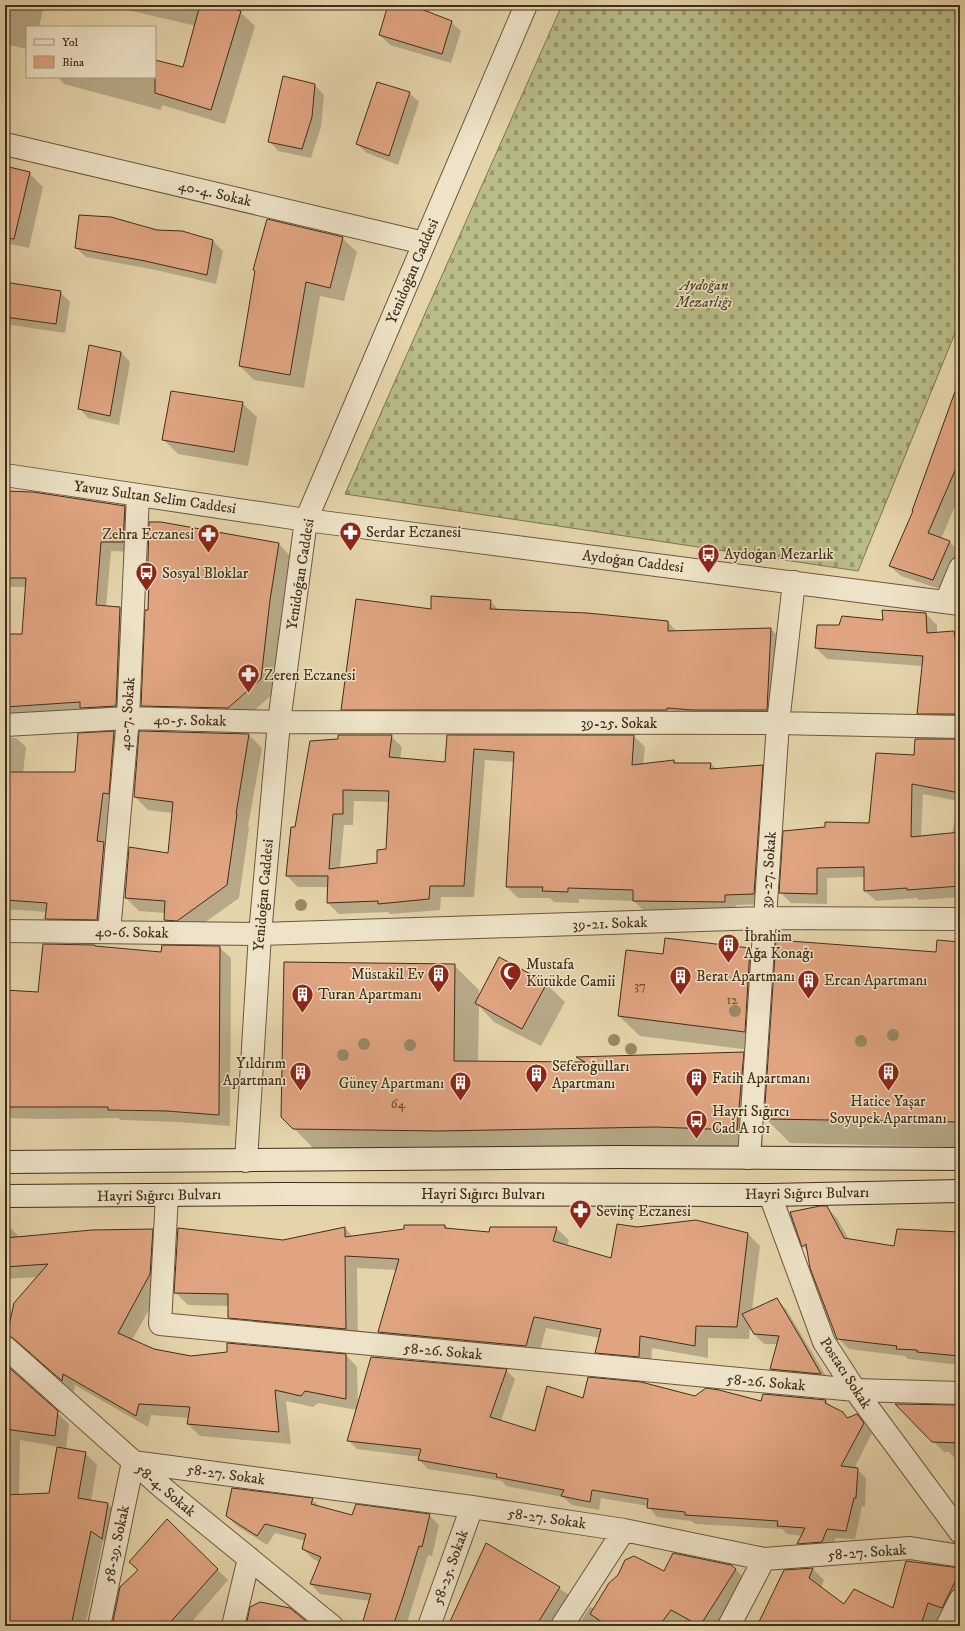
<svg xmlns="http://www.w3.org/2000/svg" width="965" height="1631" viewBox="0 0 965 1631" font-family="'IM FELL DW Pica',serif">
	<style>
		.cemetery { fill: url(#cemetery-stones); stroke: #7c7550 }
		.shadow { fill: #0003; fill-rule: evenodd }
		.building { fill: #e0a481; stroke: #412e19; fill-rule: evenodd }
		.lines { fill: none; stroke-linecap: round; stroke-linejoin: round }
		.minor-casing { stroke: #6a583d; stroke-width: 24 }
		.secondary-casing { stroke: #412e19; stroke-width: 24 }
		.minor { stroke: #eee3c8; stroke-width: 22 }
		.secondary { stroke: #eee3c8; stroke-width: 22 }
		.tree { fill: #988866 }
		.labels { text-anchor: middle; stroke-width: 3; stroke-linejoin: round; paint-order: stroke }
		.number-label { font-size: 13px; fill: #694c33 }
		.street-label { font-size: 15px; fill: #412e19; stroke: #eee3c8 }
		.park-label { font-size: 15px; font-style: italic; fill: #594a2f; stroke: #eee3c8 }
		.poi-label { font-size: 15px; fill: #412e19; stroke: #eee3c8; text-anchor: start }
	</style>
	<defs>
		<pattern id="cemetery-stones" width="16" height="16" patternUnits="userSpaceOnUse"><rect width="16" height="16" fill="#b8bc86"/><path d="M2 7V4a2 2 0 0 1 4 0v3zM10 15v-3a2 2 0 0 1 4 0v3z" fill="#97996d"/></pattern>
	</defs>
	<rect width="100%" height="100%" fill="#e5d4aa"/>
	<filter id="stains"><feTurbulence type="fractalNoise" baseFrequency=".005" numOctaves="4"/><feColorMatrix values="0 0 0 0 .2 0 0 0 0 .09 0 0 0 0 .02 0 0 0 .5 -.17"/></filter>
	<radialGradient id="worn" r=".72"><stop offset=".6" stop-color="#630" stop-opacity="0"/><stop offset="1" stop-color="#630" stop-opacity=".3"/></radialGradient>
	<path class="cemetery" d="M562 5H960V321L858 571 345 494Z"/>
	<path class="shadow" d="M5 5H44L39 27H27V49L5 44Z
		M107 5H219L240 12 255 26 225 124 162 105 161 110 64 84 58 77H155V61L184 68 196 26Z
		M390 5H394L451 22 461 31 451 63 390 45 380 35Z
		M315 85 324 95 321 127 311 158 278 151 269 141Z
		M409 93 419 102 398 165 367 153 357 144Z
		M5 167 29 173 43 187 29 248 5 243Z
		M157 231 182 232 213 241 223 251 216 284 156 270 86 257 76 248Z
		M342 238 357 252 344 301 320 296 304 388 254 380 240 366 256 271Z
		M5 283 60 292 70 302 65 333 5 324Z
		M121 352 130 362 119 425 88 418 79 408Z
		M960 384V494L941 539 950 542 960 553 943 590 901 576 890 566 914 512Z
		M242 403 257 417 248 466 178 454 163 439Z
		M5 492 125 507 134 516 133 552 111 551 106 607 120 608 130 618 125 715 5 727V635H23L27 587H5Z
		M279 544 292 558 274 693 242 721 156 719 142 705Z
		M490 601 500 611 668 622 677 632 771 629 785 644 781 724H357L343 709 431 610Z
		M926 614 937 625V633L960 632V717H930L919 706 923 666 827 659 816 648 817 626H839L884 621Z
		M114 732 123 742 107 929 56 928 46 919 47 912 5 909V737L16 738 26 747 23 773H75Z
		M249 735 262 748 248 826 249 828 239 898 190 933H178L165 920V913L139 911 126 898 169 855 173 813 148 810 135 797Z
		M391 736 402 747 400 759 446 763 448 736H634L645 747 643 765 674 761 677 764H711L717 769 762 766 773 777 765 904 736 905V913L645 912 634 901 579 899V903L554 902 550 898H518L507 887 515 762 485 760 474 897H441L440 910 390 914 388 912 339 914 328 903 329 887H298L287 876 296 828ZM354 801 390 802 387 850 378 864 340 868 344 825H353Z
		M960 752V897L919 900 917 898 876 901 865 891V877L827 878V904L791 903 780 892 870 824 915 756ZM923 794 958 801 952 834 921 837Z
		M666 939 750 949 771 970 765 1052 640 1036 619 1016 663 956Z
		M960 943V1147L790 1143 764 1117 762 1154 318 1153 282 1116 454 965 479 990V998L546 984 565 1002 541 1046 494 1022 479 1006 478 1062 583 1063 578 1058 743 1053 768 1078 937 953Z
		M95 946 97 947 162 953 219 947 231 958 230 1126 178 1122 121 1120 118 1118 43 1119 5 1118V964L9 991 39 993Z
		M826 1207 837 1218 849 1240 894 1247 960 1233V1365L908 1359 905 1356 849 1349 838 1338 808 1251 803 1246Z
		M445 1226 448 1229 490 1233 556 1228 569 1240 567 1246 612 1259 636 1228 748 1234 760 1246 752 1310 776 1299 786 1309 830 1383 780 1379 771 1369 777 1344H764L754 1334 750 1327 749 1339 708 1338V1358L652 1348 651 1369 608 1365 596 1352 600 1338 546 1328 538 1358 391 1344 379 1332 396 1270 357 1268 358 1341 241 1330 229 1317V1306L188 1305 175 1292 283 1241 345 1228 353 1237Z
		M11 1228 20 1238 152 1230 164 1242 162 1287 132 1340 154 1350 191 1357 346 1355 357 1367 358 1404 506 1370 515 1379 501 1421 535 1432 584 1400 695 1397 762 1402 826 1401 833 1408 842 1413 848 1418 857 1415 872 1433 854 1469H857L866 1478 865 1507 862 1506 855 1539 836 1538 831 1551 807 1553 798 1544 802 1536 787 1534 782 1529 695 1524 691 1521 657 1517 648 1506 601 1498 599 1510 572 1505 563 1497 506 1486 502 1481 428 1469 419 1460 420 1457 357 1449 348 1440 357 1410 318 1403 313 1407 286 1401 291 1444 200 1436 188 1424 189 1418 151 1415 148 1427 75 1385 74 1392 8 1334 38 1277 5 1279V1229Z
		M5 1365 69 1424 66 1448 20 1440 19 1495 49 1494 85 1453 97 1465 91 1501 108 1504 120 1516 114 1550 103 1541 85 1626H5Z
		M960 1406V1464L949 1452H944L933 1441Z
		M312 1499 320 1507 352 1516 429 1515 439 1525 432 1556 428 1555 406 1626H369L364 1621 370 1601 320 1594 311 1584 320 1562 313 1559 303 1549 305 1541 275 1533 267 1545 237 1526 227 1516Z
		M167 1520 228 1580 190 1624 197 1626H120L114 1620 139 1570Z
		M487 1545 568 1594 579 1604 565 1626H450Z
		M735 1569 746 1580 718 1626H693L682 1620 678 1626H578L590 1607 594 1609 664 1572Z
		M813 1569 824 1580 821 1588 845 1606 893 1610 960 1569V1605L954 1618 940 1614 935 1626H756L759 1625Z"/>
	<path class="building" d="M200 5H222L241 11 211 110 155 93V60L183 67Z
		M388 5H399L421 9 452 21 442 54 379 35Z
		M283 76 315 84 312 117 302 149 268 142Z
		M377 82 410 92 389 156 356 144Z
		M5 166 30 172 14 239 5 238Z
		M79 215 111 217 157 230 182 231 213 240 207 275 145 261 75 248Z
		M267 219 343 237 330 288 306 282 290 375 239 366 255 271 253 270Z
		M5 282 61 291 56 324 5 317Z
		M89 345 121 352 110 416 78 409Z
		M957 386H960V459L928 533 950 541 933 580 889 566 913 511H912Z
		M171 391 243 402 234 452 162 440Z
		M5 491 33 492 125 506 123 542H101L96 605 120 607 116 706 80 708V702L5 707V634H22L26 578H5Z
		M149 522H161L279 543 270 600 261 679 228 708 141 706 145 610H148L149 581 148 560Z
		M431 596 491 600 490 609 587 613 668 621V631L771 628 767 710H692L667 708V710H341L356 599 431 609Z
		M882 610 926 613 927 633 954 631 960 669V714H917L923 656 815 648 817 625H839L842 616 883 620Z
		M114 731 109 794 103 793 97 841 104 842 97 920 45 919 47 903 5 900V772H75L78 733Z
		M139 731 249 734 236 814H237L227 885 177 921 164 920 165 901 125 898 129 847 168 853 173 802 134 797Z
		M338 735H392L389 757 445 762 447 735H634L632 765 674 760V763H711L710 769 763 765 754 894 725 895V902L633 901V890L568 888V892L542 891 543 887H506L514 752 474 749 464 886H430L429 899 378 904V901L327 903 328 876H286L291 827H295L310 741 338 739ZM343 790 389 791 386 849 377 850V863L329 869 333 814H343Z
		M915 739H960V793L912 784 911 837 960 832V886L907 890V888L864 891V867L817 868V894L779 893 783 831 825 827V822L869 823 876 753 914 755Z
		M665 938 750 948 745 1032 618 1016 626 950 663 954Z
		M776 940 936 952 937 940 960 942V1122L764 1119Z
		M43 944 95 945V946L161 952 162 945 220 946 219 1115 166 1111 108 1110V1107H5V990L38 992Z
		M499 957 547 983 522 1029 475 1003Z
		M284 962 455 964 454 1061 585 1062 576 1057 744 1052 737 1130 656 1127 439 1131 293 1129 281 1117Z
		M820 1206H827L844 1238 894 1246 897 1229 960 1232V1356L917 1352V1350L896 1349 897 1346 837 1339 810 1268 806 1244 802 1247 790 1212Z
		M696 1220 748 1233 737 1327 696 1326 695 1346 640 1336 639 1357 595 1353 601 1329 534 1317 526 1346 378 1332 399 1259 345 1256 346 1329 228 1318V1294L174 1293 178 1228 283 1240 345 1227V1237L404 1229V1225H445V1228L489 1232 490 1227H557L553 1241 611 1258 617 1224 637 1227Z
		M153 1229 150 1274 118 1333 154 1349 191 1356 227 1352V1343L346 1354V1399L305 1391 301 1396 275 1390 279 1432 187 1424 190 1407 139 1404 136 1416 63 1374 62 1381 13 1338 7 1335 14 1303 48 1264 5 1267V1238L92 1230Z
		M777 1298 800 1337 821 1374 770 1369 779 1336 754 1334 742 1314Z
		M371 1357 507 1369 490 1417 535 1431 547 1386 583 1398 588 1377 641 1382 695 1396 706 1388 719 1390 761 1401 763 1394 826 1400 825 1403 843 1412 847 1418 857 1414 864 1423 841 1466 858 1468 856 1498H854L846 1531 827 1529 822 1542 797 1544 805 1528 777 1526 778 1521 685 1515V1512L647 1508 648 1499 592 1490 590 1502 561 1496 564 1490 496 1477 497 1474 418 1460 421 1449 347 1441Z
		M5 1364 58 1411 55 1436 5 1429Z
		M895 1404 960 1405V1443L932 1442Z
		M57 1447 86 1452 78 1498 108 1503 102 1539 91 1531 71 1626H5V1495L49 1493Z
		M232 1488 313 1498 311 1504 352 1515 356 1504 430 1514 422 1547 419 1546 404 1594 393 1626H378L363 1621 371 1594 310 1584 321 1557 302 1549 306 1534 265 1524 257 1536 226 1516Z
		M167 1519 218 1569 167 1626H135L113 1621 120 1587 138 1570 129 1562Z
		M486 1543 560 1587 536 1626H448Z
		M673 1553 731 1565 736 1569 700 1626 671 1610 659 1626H608L590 1614 609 1583 618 1575 625 1560 634 1556 664 1571Z
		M906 1561 960 1568V1572L942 1608 928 1603 922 1622 929 1626H757L784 1570 813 1568 809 1578 844 1604 854 1589 893 1608Z
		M260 1602 290 1608 312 1626H246L250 1607Z"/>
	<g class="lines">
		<defs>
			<path id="minor" d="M5 144 424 243
				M5 475 306 520 960 604
				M946 602 960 568
				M5 725 128 718 279 722 778 723 960 727
				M5 931 260 934 764 918 960 919
				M109 932 128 718 138 495
				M749 1158 778 723 794 582
				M246 1161 260 934 279 722 306 520 526 5
				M167 1195 160 1324 855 1390 960 1393
				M770 1195 824 1342 855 1390 960 1532
				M5 1347 164 1489 332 1626
				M99 1626 133 1462 472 1507 624 1530 764 1559 910 1548 960 1556
				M233 1626 249 1558
				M429 1626 472 1507
				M562 1626 624 1530
				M729 1626 764 1559
				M947 1626 960 1600"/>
			<path id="secondary" d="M5 1162 618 1157 960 1159
				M5 1196 280 1194 770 1195 960 1191"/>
		</defs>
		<use href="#minor" class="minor-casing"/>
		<use href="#secondary" class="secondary-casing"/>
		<use href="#minor" class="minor"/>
		<use href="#secondary" class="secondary"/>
	</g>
	<g class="tree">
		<circle cx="301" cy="905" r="6"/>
		<circle cx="735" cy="1011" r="6"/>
		<circle cx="893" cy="1035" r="6"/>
		<circle cx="614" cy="1040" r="6"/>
		<circle cx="861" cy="1041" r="6"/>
		<circle cx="364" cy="1044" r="6"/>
		<circle cx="410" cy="1045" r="6"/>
		<circle cx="631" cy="1049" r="6"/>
		<circle cx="343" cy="1055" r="6"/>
	</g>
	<defs>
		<symbol id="pharmacy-pin" viewBox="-11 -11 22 30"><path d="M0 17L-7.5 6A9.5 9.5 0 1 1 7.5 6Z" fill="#8f2418" stroke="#eee3c8"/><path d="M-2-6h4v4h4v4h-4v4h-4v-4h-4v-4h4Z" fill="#fff"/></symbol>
		<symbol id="bus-pin" viewBox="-11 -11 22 30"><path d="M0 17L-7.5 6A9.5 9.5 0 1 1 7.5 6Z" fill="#8f2418" stroke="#eee3c8"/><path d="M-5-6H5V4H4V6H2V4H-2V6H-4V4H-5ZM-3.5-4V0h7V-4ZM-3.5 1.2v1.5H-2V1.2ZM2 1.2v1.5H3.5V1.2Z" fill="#fff"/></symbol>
		<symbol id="building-pin" viewBox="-11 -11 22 30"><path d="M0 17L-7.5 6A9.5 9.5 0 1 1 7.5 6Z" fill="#8f2418" stroke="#eee3c8"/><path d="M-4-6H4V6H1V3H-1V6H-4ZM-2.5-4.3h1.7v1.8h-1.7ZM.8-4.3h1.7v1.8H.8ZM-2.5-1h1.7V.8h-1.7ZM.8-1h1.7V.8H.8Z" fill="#fff"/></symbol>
		<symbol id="mosque-pin" viewBox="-11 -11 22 30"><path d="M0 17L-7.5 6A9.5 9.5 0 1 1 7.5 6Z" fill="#8f2418" stroke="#eee3c8"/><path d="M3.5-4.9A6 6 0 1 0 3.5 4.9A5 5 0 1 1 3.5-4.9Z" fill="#fff"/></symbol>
	</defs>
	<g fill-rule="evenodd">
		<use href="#pharmacy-pin" x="338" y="520" width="25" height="34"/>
		<use href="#pharmacy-pin" x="196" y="522" width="25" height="34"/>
		<use href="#bus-pin" x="696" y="542" width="25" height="34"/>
		<use href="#bus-pin" x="134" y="560" width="25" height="34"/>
		<use href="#pharmacy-pin" x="236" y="662" width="25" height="34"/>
		<use href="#building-pin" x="716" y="932" width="25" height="34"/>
		<use href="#mosque-pin" x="498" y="960" width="25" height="34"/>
		<use href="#building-pin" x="426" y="962" width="25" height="34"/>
		<use href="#building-pin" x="668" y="964" width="25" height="34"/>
		<use href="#building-pin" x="796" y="968" width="25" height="34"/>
		<use href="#building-pin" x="290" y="982" width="25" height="34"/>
		<use href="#building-pin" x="288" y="1060" width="25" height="34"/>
		<use href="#building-pin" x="876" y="1060" width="25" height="34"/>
		<use href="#building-pin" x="524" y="1062" width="25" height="34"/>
		<use href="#building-pin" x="684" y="1066" width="25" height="34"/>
		<use href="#building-pin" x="448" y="1070" width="25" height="34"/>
		<use href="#bus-pin" x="684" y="1108" width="25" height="34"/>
		<use href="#pharmacy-pin" x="568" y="1198" width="25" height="34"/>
	</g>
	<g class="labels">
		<g class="number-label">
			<text x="640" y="990">37</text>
			<text x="732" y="1004">12</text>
			<text x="398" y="1108">64</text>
		</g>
		<g class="street-label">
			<text transform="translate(215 193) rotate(13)" y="5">40-4. Sokak</text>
			<text transform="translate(412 271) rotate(-67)" y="5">Yenidoğan Caddesi</text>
			<text transform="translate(155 497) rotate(8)" y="5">Yavuz Sultan Selim Caddesi</text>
			<text transform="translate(633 561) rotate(7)" y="5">Aydoğan Caddesi</text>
			<text transform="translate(300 574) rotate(-81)" y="5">Yenidoğan Caddesi</text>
			<text transform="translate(127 714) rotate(-86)" y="5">40-7. Sokak</text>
			<text transform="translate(190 720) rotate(1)" y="5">40-5. Sokak</text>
			<text x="619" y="728">39-25. Sokak</text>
			<text transform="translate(768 870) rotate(-86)" y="5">39-27. Sokak</text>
			<text transform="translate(263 895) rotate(-85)" y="5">Yenidoğan Caddesi</text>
			<text transform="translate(610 923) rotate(-2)" y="5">39-21. Sokak</text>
			<text transform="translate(132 932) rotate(1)" y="5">40-6. Sokak</text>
			<text transform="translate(807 1193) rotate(-1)" y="5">Hayri Sığırcı Bulvarı</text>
			<text x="483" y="1199">Hayri Sığırcı Bulvarı</text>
			<text transform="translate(159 1195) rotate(-1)" y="5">Hayri Sığırcı Bulvarı</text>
			<text transform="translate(443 1351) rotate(5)" y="5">58-26. Sokak</text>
			<text transform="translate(846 1373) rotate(57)" y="5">Postacı Sokak</text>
			<text transform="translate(766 1382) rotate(5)" y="5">58-26. Sokak</text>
			<text transform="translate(226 1474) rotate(8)" y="5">58-27. Sokak</text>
			<text transform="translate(166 1490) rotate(40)" y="5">58-4. Sokak</text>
			<text transform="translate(547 1518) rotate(8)" y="5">58-27. Sokak</text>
			<text transform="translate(116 1544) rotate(-78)" y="5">58-29. Sokak</text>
			<text transform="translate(867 1552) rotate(-4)" y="5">58-27. Sokak</text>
			<text transform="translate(450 1567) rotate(-70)" y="5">58-25. Sokak</text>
		</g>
		<g class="park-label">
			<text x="704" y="290">Aydoğan<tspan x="704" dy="17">Mezarlığı</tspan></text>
		</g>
		<g class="poi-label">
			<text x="366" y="537">Serdar Eczanesi</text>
			<text x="194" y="539" text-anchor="end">Zehra Eczanesi</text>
			<text x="724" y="559">Aydoğan Mezarlık</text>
			<text x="162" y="578">Sosyal Bloklar</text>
			<text x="264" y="680">Zeren Eczanesi</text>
			<text x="744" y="941">İbrahim<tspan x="744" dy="17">Ağa Konağı</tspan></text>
			<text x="526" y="969">Mustafa<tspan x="526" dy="17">Kütükde Camii</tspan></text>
			<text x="424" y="979" text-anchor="end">Müstakil Ev</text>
			<text x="696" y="981">Berat Apartmanı</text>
			<text x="824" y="985">Ercan Apartmanı</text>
			<text x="318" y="999">Turan Apartmanı</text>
			<text x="286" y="1068" text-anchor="end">Yıldırım<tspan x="286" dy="17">Apartmanı</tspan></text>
			<text x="552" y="1071">Seferoğulları<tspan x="552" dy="17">Apartmanı</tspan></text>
			<text x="712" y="1083">Fatih Apartmanı</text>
			<text x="444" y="1088" text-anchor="end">Güney Apartmanı</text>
			<text x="888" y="1106" text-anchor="middle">Hatice Yaşar<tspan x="888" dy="17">Soyupek Apartmanı</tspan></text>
			<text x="712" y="1116">Hayri Sığırcı<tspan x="712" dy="17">Cad A 101</tspan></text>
			<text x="596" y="1216">Sevinç Eczanesi</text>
		</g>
	</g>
	<rect width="965" height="1631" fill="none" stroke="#e5d4aa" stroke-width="20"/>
	<rect x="6" y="6" width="953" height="1619" fill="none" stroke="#412e19" stroke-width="2"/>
	<rect x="10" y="10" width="945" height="1611" fill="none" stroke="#412e19"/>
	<rect x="26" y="26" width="130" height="52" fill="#eee3c8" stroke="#a99b82"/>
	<rect x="34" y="39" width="20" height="6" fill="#eee3c8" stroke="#a99b82"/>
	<text x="62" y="46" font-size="12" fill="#412e19">Yol</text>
	<rect x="34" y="56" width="20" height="12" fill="#e0a481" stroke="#a99b82"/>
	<text x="62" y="66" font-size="12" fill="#412e19">Bina</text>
	<rect width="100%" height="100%" filter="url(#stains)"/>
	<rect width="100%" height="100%" fill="url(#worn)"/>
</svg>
